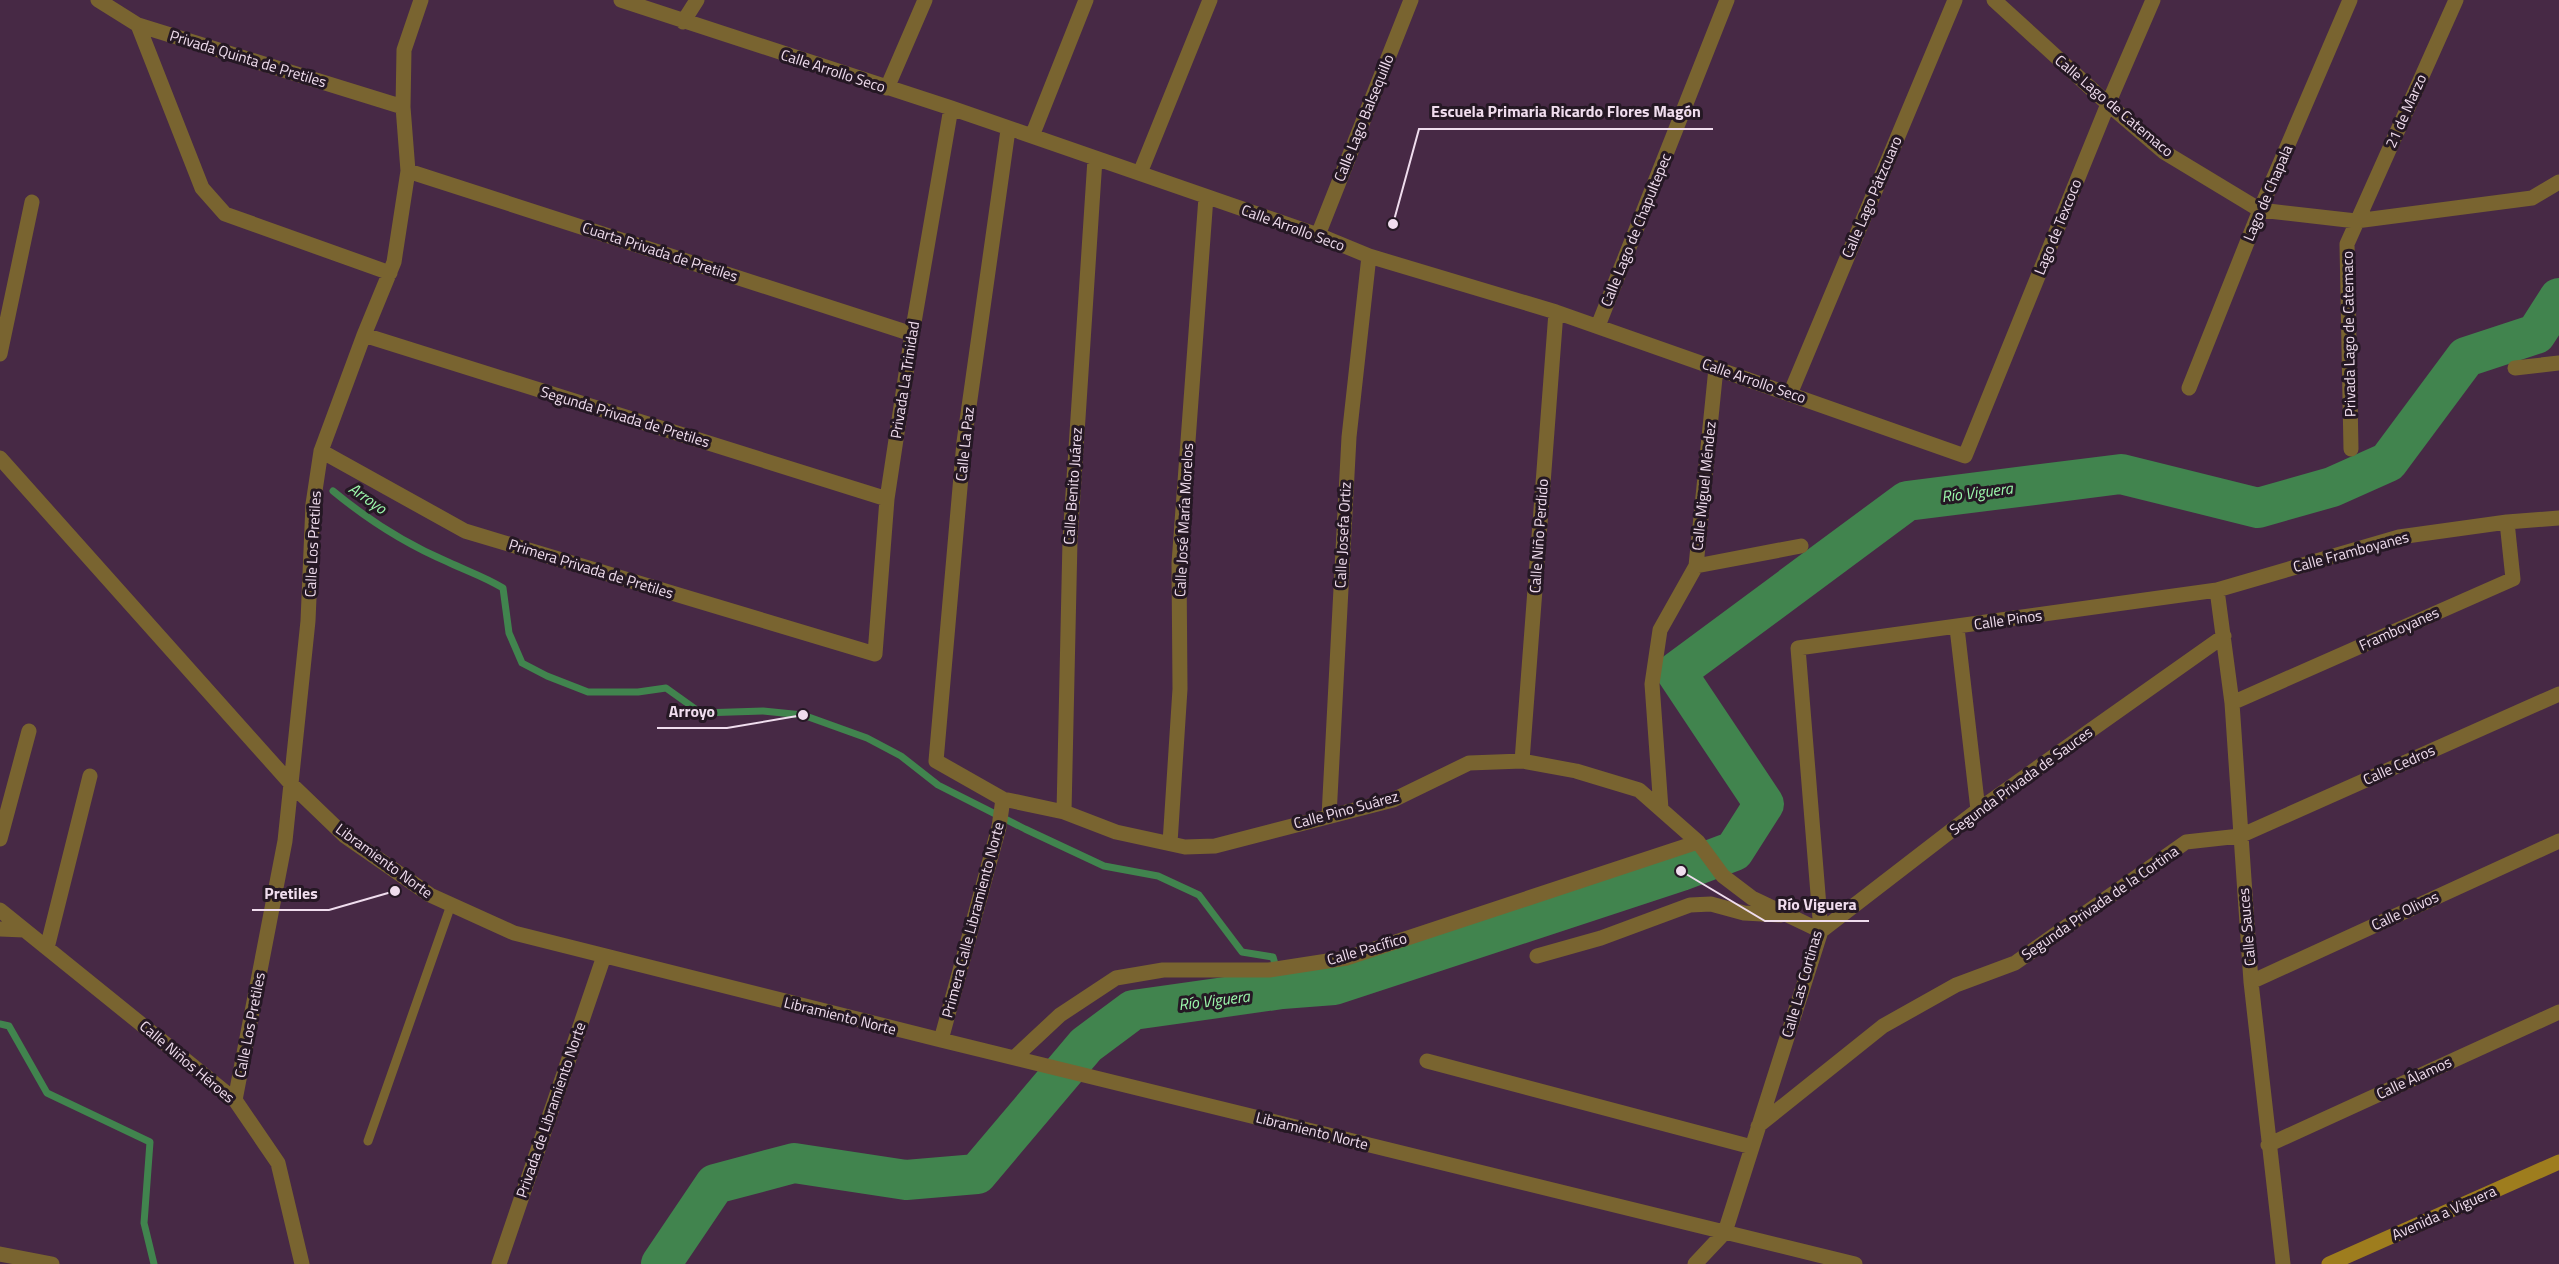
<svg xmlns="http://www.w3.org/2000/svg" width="2559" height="1264" viewBox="0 0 2559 1264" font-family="'Titillium Web',sans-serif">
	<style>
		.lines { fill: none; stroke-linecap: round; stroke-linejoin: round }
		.stream { stroke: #41844e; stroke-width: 7 }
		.river { stroke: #41844e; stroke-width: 40 }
		.lane { stroke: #796430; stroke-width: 9 }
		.street { stroke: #796430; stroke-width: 15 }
		.secondary { stroke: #9e7d1e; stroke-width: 15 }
		.labels { text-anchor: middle; stroke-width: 6; stroke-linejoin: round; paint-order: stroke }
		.street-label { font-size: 15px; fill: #f0ddee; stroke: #251824 }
		.water-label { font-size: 16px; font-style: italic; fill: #9cf9ac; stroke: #251824 }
		.leader { fill: none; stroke: #f0ddee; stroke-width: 2 }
		.callout-dot { fill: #f0ddee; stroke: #251824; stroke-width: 2 }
		.callout-label { font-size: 16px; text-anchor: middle; font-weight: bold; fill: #f0ddee; stroke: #251824; stroke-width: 6; stroke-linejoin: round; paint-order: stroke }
	</style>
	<rect width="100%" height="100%" fill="#472945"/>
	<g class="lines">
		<path class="stream" d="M333 491C367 519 408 545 448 562 467 571 485 577 503 588L509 633 522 663 547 676 588 692H638L666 688 701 713 763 711 803 715 867 738 901 756 938 785 1025 829 1104 866 1158 876 1199 895 1242 952 1273 957 1282 989
			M0 1024 9 1026 47 1093 150 1142 144 1223 154 1264"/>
		<path class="river" d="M661 1264 715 1184 794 1163 906 1180 977 1174 1086 1045 1133 1010 1282 989 1334 985 1681 871 1734 851 1764 804 1676 672 1907 501 2121 474 2258 508 2332 487 2388 462 2466 357 2536 334 2559 298"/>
		<path class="lane" d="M368 1141 451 905"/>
		<path class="street" d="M98 0 138 25 403 107
			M621 0 951 108 1318 235 1369 256 1556 312 1965 456 2108 104 2153 0
			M1994 0 2108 104 2164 152 2260 210 2356 221 2532 198 2559 182
			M683 22 697 0
			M138 25 202 188 225 214 390 273
			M887 88 925 0
			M1008 130 964 442 936 761 1003 799 1064 812 1116 832 1185 847 1215 846 1393 800 1469 763 1522 761 1576 771 1639 790 1698 842 1723 876 1752 898 1821 931 1978 810 2224 636
			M1032 136 1086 0
			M408 171 912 334
			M1140 173 1210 0
			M1318 235 1411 0
			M1598 326 1727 0
			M364 335 887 499
			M0 354 32 202
			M2515 368 2559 363
			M2189 388 2260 210 2350 0
			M1790 394 1955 0
			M2351 449 2347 244 2456 0
			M321 451 465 531 875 654 887 499 912 334 951 108
			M0 458 292 785 345 836 430 895 514 933 941 1040 1855 1264
			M1696 566 1801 546
			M2217 590 2232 703 2251 982 2283 1264
			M1957 628 1978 810
			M2232 703 2513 579 2507 522
			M1522 761 1556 312
			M1661 809 1652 684 1660 630 1696 566 1716 368
			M1064 812 1070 540 1095 159
			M1329 816 1349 437 1369 256
			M0 839 29 731
			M1170 843 1180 689 1179 563 1206 197
			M0 910 235 1100 278 1163 302 1264
			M0 929 24 930
			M47 948 90 776
			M1537 956 1601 938 1690 905 1711 904 1744 913 1781 915
			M2251 982 2559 841
			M941 1040 999 827 1003 799
			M1015 1057 1060 1015 1116 978 1163 970H1269L1347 958 1698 842
			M1427 1061 1752 1147
			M235 1100 285 841 308 621 313 504 321 451 364 335 394 262 408 171 403 107 404 50 421 0
			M1758 1126 1883 1026 1956 985 2015 963 2186 842 2240 836 2559 694
			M2268 1145 2559 1012
			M0 1254 52 1264
			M499 1264 604 956
			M1695 1264 1725 1232 1821 931 1798 648 2217 590 2399 537 2507 522 2559 518"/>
		<path class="secondary" d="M2329 1264 2559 1162"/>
	</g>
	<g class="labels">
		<g class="street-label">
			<text transform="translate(248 59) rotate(17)" y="5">Privada Quinta de Pretiles</text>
			<text transform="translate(833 71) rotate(18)" y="5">Calle Arrollo Seco</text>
			<text transform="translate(2114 106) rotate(40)" y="5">Calle Lago de Catemaco</text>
			<text transform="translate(2406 111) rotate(-66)" y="5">21 de Marzo</text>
			<text transform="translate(1364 118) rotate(-68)" y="5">Calle Lago Balsequillo</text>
			<text transform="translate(2268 193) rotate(-67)" y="5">Lago de Chapala</text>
			<text transform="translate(1872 197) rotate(-67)" y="5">Calle Lago Pátzcuaro</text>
			<text transform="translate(2058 227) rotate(-68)" y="5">Lago de Texcoco</text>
			<text transform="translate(1293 228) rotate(20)" y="5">Calle Arrollo Seco</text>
			<text transform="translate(1636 230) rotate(-68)" y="5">Calle Lago de Chapultepec</text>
			<text transform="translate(660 252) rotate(18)" y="5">Cuarta Privada de Pretiles</text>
			<text transform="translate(2349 334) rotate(-91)" y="5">Privada Lago de Catemaco</text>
			<text transform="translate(905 380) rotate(-81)" y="5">Privada La Trinidad</text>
			<text transform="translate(1754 381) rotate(19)" y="5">Calle Arrollo Seco</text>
			<text transform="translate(625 417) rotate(17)" y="5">Segunda Privada de Pretiles</text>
			<text transform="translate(965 444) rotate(-84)" y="5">Calle La Paz</text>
			<text transform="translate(1073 486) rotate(-86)" y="5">Calle Benito Juárez</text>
			<text transform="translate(1704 486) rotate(-84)" y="5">Calle Miguel Méndez</text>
			<text transform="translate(1184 520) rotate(-87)" y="5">Calle José María Morelos</text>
			<text transform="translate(1343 535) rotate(-87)" y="5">Calle Josefa Ortiz</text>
			<text transform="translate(1539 536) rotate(-86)" y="5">Calle Niño Perdido</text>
			<text transform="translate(313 544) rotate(-87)" y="5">Calle Los Pretiles</text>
			<text transform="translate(2351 552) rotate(-15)" y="5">Calle Framboyanes</text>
			<text transform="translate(591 569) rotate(17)" y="5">Primera Privada de Pretiles</text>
			<text transform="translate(2008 620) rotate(-8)" y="5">Calle Pinos</text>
			<text transform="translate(2399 629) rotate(-24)" y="5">Framboyanes</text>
			<text transform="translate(2399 765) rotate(-24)" y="5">Calle Cedros</text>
			<text transform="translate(2021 781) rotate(-36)" y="5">Segunda Privada de Sauces</text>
			<text transform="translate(1346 810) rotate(-15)" y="5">Calle Pino Suárez</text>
			<text transform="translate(384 861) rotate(36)" y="5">Libramiento Norte</text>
			<text transform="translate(2100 903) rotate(-35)" y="5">Segunda Privada de la Cortina</text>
			<text transform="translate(2405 911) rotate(-25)" y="5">Calle Olivos</text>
			<text transform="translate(973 920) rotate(-75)" y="5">Primera Calle Libramiento Norte</text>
			<text transform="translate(2247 927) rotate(-95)" y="5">Calle Sauces</text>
			<text transform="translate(1367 949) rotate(-16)" y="5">Calle Pacífico</text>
			<text transform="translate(1802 984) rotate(-74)" y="5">Calle Las Cortinas</text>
			<text transform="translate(840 1016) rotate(14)" y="5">Libramiento Norte</text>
			<text transform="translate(250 1025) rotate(-79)" y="5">Calle Los Pretiles</text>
			<text transform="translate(187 1062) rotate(40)" y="5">Calle Niños Héroes</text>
			<text transform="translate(2414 1078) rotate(-25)" y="5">Calle Álamos</text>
			<text transform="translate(551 1110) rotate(-71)" y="5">Privada de Libramiento Norte</text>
			<text transform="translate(1312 1131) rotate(14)" y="5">Libramiento Norte</text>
			<text transform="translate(2444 1213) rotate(-24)" y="5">Avenida a Viguera</text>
		</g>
		<g class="water-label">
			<text transform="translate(1977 492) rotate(-7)" y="6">Río Viguera</text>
			<text transform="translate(368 498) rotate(35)" y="6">Arroyo</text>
			<text transform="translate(1214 1000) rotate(-7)" y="6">Río Viguera</text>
		</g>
	</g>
	<path class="leader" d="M1393 224L1419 129H1713M803 715L727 728H657M395 891L329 910H252M1681 871L1765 921H1869"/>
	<g class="callout-dot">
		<circle cx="1393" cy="224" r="6"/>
		<circle cx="803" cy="715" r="6"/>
		<circle cx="395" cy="891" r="6"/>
		<circle cx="1681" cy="871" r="6"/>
	</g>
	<g class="callout-label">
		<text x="1566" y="117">Escuela Primaria Ricardo Flores Magón</text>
		<text x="692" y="717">Arroyo</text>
		<text x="291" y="899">Pretiles</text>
		<text x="1817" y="910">Río Viguera</text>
	</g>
</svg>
